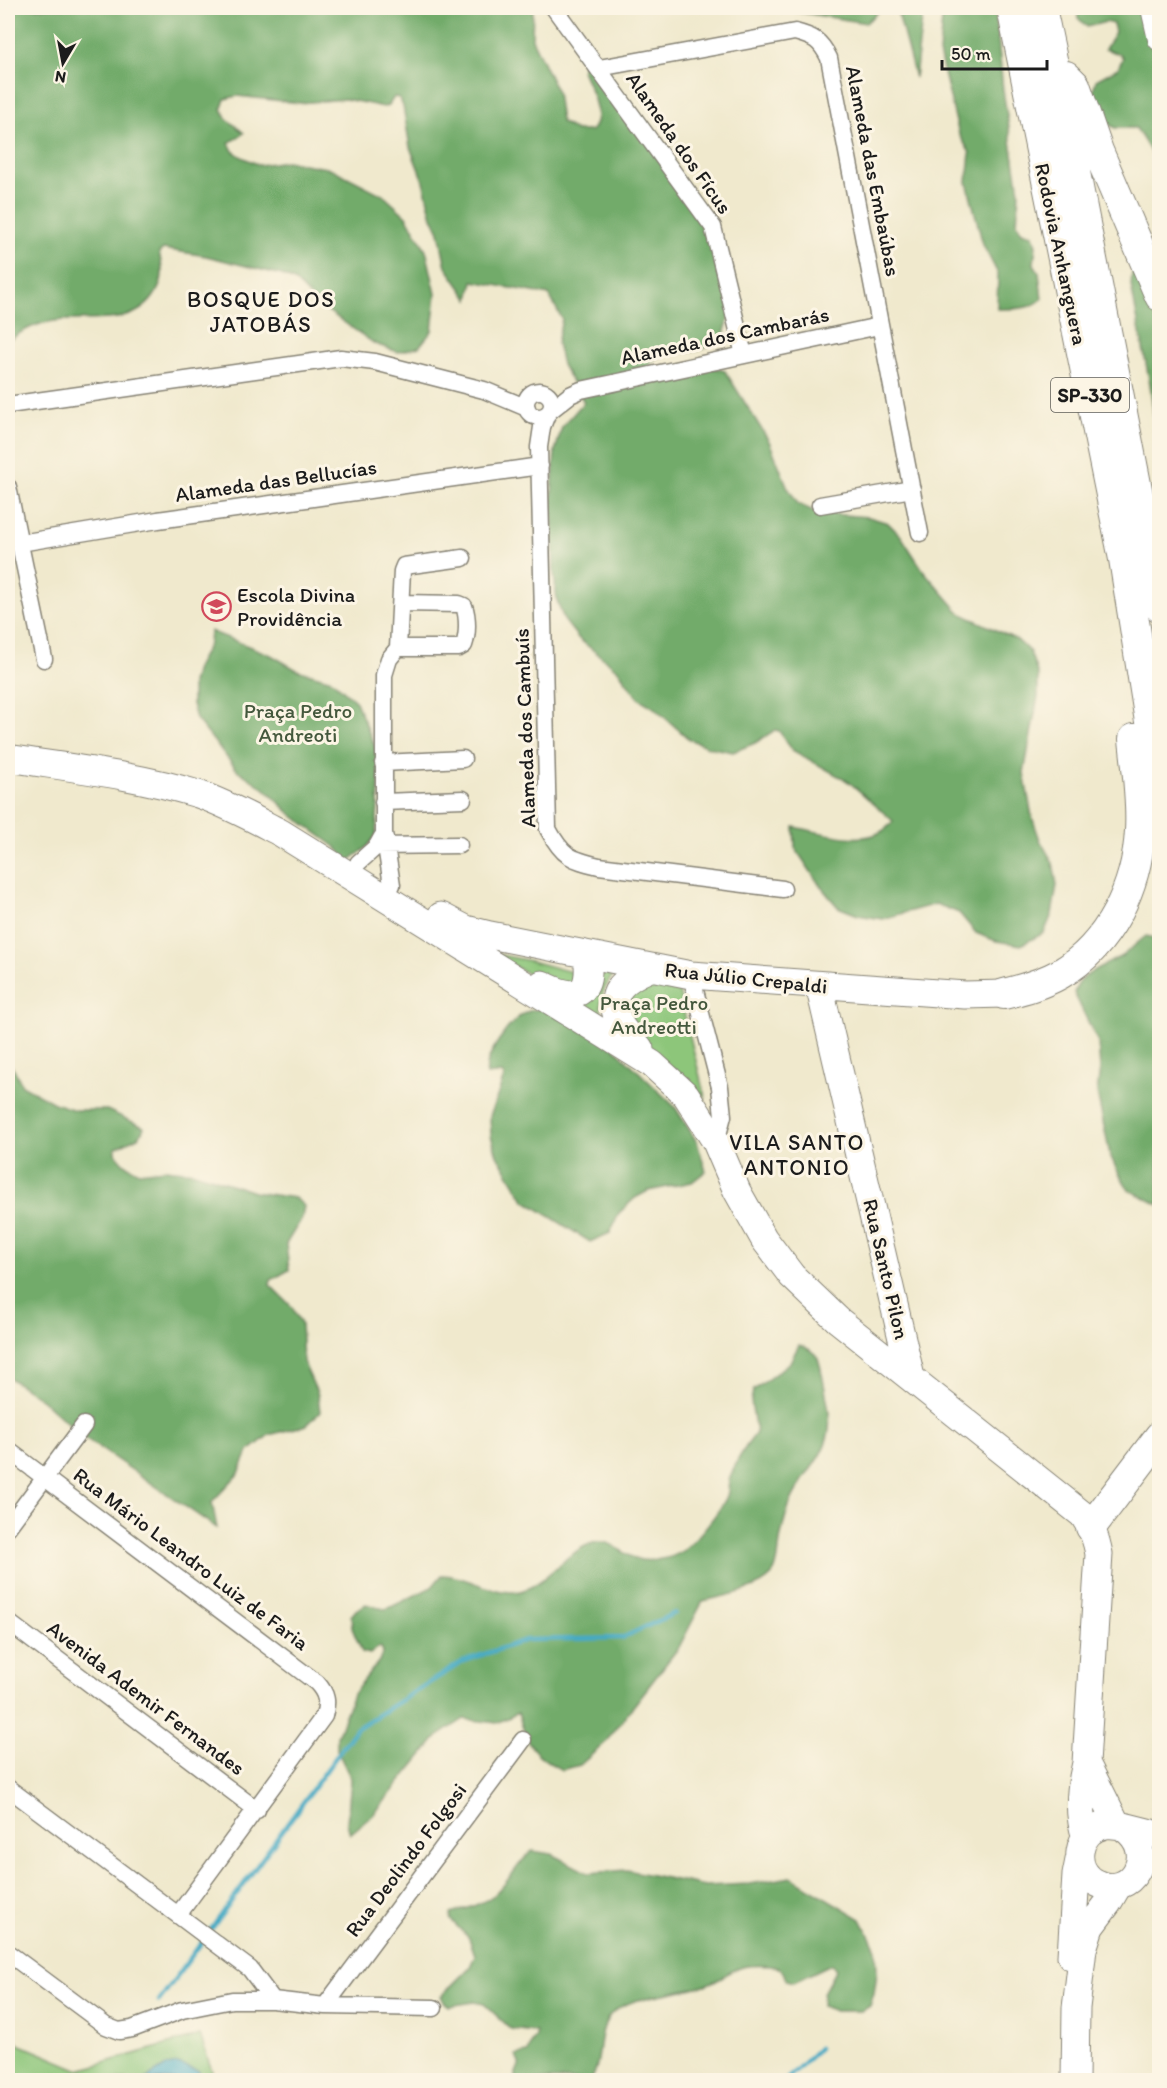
<svg xmlns="http://www.w3.org/2000/svg" width="1167" height="2088" viewBox="0 0 1167 2088" font-family="Itim,sans-serif">
	<style>
		.green { fill: #8dc67a; stroke: #54714b; stroke-width: 1.5 }
		.forest { fill: #72ab6a; stroke: #476443; stroke-width: 1.5 }
		.water { fill: #44aac4; stroke: #306370; stroke-width: 1.5 }
		.lines { fill: none; stroke-linecap: round; stroke-linejoin: round }
		.stream { stroke: #44aac4; stroke-width: 4.5 }
		.street-casing { stroke: #868274; stroke-width: 19 }
		.secondary-casing { stroke: #868274; stroke-width: 26 }
		.primary-casing { stroke: #868274; stroke-width: 29 }
		.highway-casing { stroke: #868274; stroke-width: 32 }
		.street { stroke: #fff; stroke-width: 16 }
		.secondary { stroke: #fff; stroke-width: 24 }
		.primary { stroke: #fff; stroke-width: 27 }
		.highway { stroke: #fff; stroke-width: 30 }
		.labels { text-anchor: middle; stroke-width: 6; stroke-linejoin: round; paint-order: stroke }
		.shield { fill: #fcf5e5; stroke: #5f5d58; stroke-width: 1.5 }
		.shield-label { font-size: 20px; font-weight: bold; fill: #1c1c1c }
		.street-label { font-size: 21px; fill: #1c1c1c; stroke: #fcf5e5 }
		.poi-label { font-size: 21px; fill: #1c1c1c; stroke: #fcf5e5; text-anchor: start }
		.park-label { font-size: 21px; fill: #44583d; stroke: #fcf5e5 }
		.neighbourhood-label { font-size: 22px; letter-spacing: 1.5px; fill: #1c1c1c; stroke: #fcf5e5 }
	</style>
	<rect width="100%" height="100%" fill="#fcf5e5"/>
	<filter id="ink" filterUnits="userSpaceOnUse"><feTurbulence type="fractalNoise" baseFrequency=".0167" numOctaves="2"/><feDisplacementMap in="SourceGraphic" scale="12" xChannelSelector="R" yChannelSelector="G"/><feConvolveMatrix kernelMatrix="1 2 1 2 8 2 1 2 1" color-interpolation-filters="sRGB"/></filter>
	<filter id="wash" filterUnits="userSpaceOnUse"><feTurbulence type="fractalNoise" baseFrequency=".008" numOctaves="4" result="noise"/><feDisplacementMap in="SourceGraphic" scale="24" xChannelSelector="R" yChannelSelector="G"/><feGaussianBlur stdDeviation="1.35" result="paint"/><feColorMatrix in="noise" values="0 0 0 0 0 0 0 0 0 0 0 0 0 0 0 0 0 1.4 0 .05"/><feComposite in="paint" operator="in"/></filter>
	<g filter="url(#wash)">
		<rect width="100%" height="100%" fill="#f0e9cd"/>
		<path class="green" d="M484 952 531 961 575 973 577 980 565 991Z
			M592 971 613 975C598 996 598 1006 606 1031L566 1004Z
			M650 985 678 988 705 1097 631 1033 621 1003 632 989Z
			M200 2035 215 2080H8V2036L21 2045 80 2070Z"/>
		<path class="forest" d="M8 8H533L532 39 557 92 561 122 576 131H591C606 116 588 86 582 70V66H586L646 131 707 223 732 309 723 337C717 341 709 347 702 349 682 356 651 346 647 373L711 367 725 371 769 441 788 488 798 504 818 513 869 517 888 523 901 536 923 570 960 613 1017 640 1030 652 1038 675V696L1024 773 1032 817 1040 840 1053 863 1057 885 1052 914 1044 933 1021 945 996 941 976 933 959 913 936 904 882 919 858 915 838 907 821 887 795 848 794 827C824 832 872 851 893 821L849 782 792 750 779 731 775 730 755 743 733 752 708 747 689 739 653 707 638 698 618 670 579 639 564 620 557 600 554 573 552 494 555 451 562 427 584 402 562 365 557 343 562 319 549 295 473 281 469 300 446 267 439 232 432 217 423 181 410 147 403 106 399 98 394 97 389 105 384 107 345 99 300 103 237 96 225 99 222 108 226 118 244 133 229 143 233 151 242 157 259 165 287 161 332 169 383 195 406 216 426 250 436 294 432 331 419 347 398 352 375 344 318 304 296 282 282 275 206 256 163 249 159 253C163 268 164 280 156 293 134 330 89 316 54 321 38 323 21 331 8 341Z
			M789 8H882L866 23 797 12Z
			M895 8H921L922 19 915 78 899 17Z
			M943 8H993L996 18 1003 90 1019 191 1017 224 1022 232 1033 235 1036 245 1034 264 1039 273 1042 299C1030 310 1013 309 997 309L998 274 983 245 967 182 970 153 959 134 939 53Z
			M1077 8H1150L1159 71V175L1155 159 1136 128H1115L1108 124 1092 94 1096 80 1118 68 1123 58 1120 54 1105 49 1115 32 1113 24 1106 22 1087 27 1078 18Z
			M1136 268 1159 290V499V462L1150 384 1131 286 1132 274Z
			M210 631 271 655 297 670 332 680 356 702 381 760 376 836 365 849 348 861 337 848 292 815 265 789 237 770 196 719 192 704V683L196 668 209 644Z
			M1146 936 1160 939 1159 1205 1129 1190 1119 1174 1110 1155 1097 1093 1100 1069 1098 1042 1074 993C1080 972 1106 966 1123 955 1131 949 1138 942 1146 936Z
			M546 1008 606 1040 675 1107 697 1142 706 1171 692 1182 648 1191 635 1198 619 1213 610 1233 590 1242 524 1200 497 1155 491 1136 490 1116 504 1077 502 1073 487 1075C483 1057 510 1020 527 1012 532 1009 540 1009 546 1008Z
			M8 1063 14 1069 22 1085 54 1103 75 1110H107L144 1127 140 1136 115 1148V1153L123 1163 139 1172 165 1169 195 1172 254 1192 295 1198 304 1206 302 1218 286 1244 289 1270 271 1280 270 1285 292 1307 301 1324 303 1361 318 1395 320 1412 307 1425 269 1435 248 1452 239 1473 212 1502 217 1528 82 1436 41 1399 8 1377Z
			M799 1345C820 1352 819 1360 823 1379 831 1420 836 1435 810 1470 802 1481 794 1493 789 1506 785 1517 782 1530 780 1541 778 1554 779 1566 771 1576 760 1590 720 1597 703 1601L679 1647 605 1743 580 1765 562 1770C531 1754 528 1745 518 1713L497 1723 464 1719 437 1737 374 1814 350 1834 347 1823 351 1779 337 1750V1737L353 1694 379 1661 383 1651 380 1646 370 1654 362 1652 352 1628 351 1616 356 1610 366 1604 384 1609 389 1608 432 1587 442 1575C466 1575 488 1593 513 1592 541 1592 565 1551 593 1543 611 1538 619 1552 634 1558 642 1561 653 1561 661 1559 668 1558 677 1555 683 1551 694 1543 720 1511 726 1498 729 1493 728 1486 729 1480 735 1462 744 1448 756 1433L751 1401 753 1391 790 1362Z
			M532 1851 551 1854 588 1873 627 1870 705 1886 749 1884 791 1877 861 1919 876 1949 877 1973 874 1993 870 2006 861 2011H836L822 2006 823 1993 836 1969 831 1964 794 1982 786 1980C784 1974 783 1968 775 1967 767 1965 751 1965 743 1967 732 1970 721 1978 710 1983 686 1993 627 1995 610 2015 596 2034 603 2061 591 2080H516V2073L520 2063 516 2055 528 2053 532 2042 536 2037V2032L511 2029 484 2004 474 2002 449 2006 444 2002 441 1996 470 1967 475 1955 469 1938 451 1920V1914C465 1909 483 1904 495 1894 508 1884 516 1864 532 1851Z"/>
		<path class="water" d="M178 2064 199 2071 200 2080H144L166 2066Z"/>
		<g class="lines">
			<path class="stream" d="M159 2001 357 1728 464 1661 526 1640 622 1638 675 1613
				M786 2080 819 2048"/>
		</g>
	</g>
	<g filter="url(#ink)">
		<g class="lines">
			<defs>
				<path id="street" d="M554 8 713 227 744 355
					M599 68 795 32C814 37 820 40 829 58L920 533
					M526 404a13 13 0 1 1 26 0a13 13 0 1 1-26 0Z
					M8 405 341 358 375 362 484 390 527 408
					M551 410 570 395 581 390 879 326
					M547 414 542 427 539 447 548 829C563 857 570 859 599 866L783 889
					M8 487 44 659
					M820 505 912 489
					M20 543 158 520 540 466
					M398 648 402 571 404 566 463 558
					M383 763 463 759
					M383 802 463 799
					M377 846 459 845
					M358 863 377 846 382 837
					M392 885 384 833V675L389 659 398 648H459L464 645C468 634 468 617 464 606L459 604 401 603
					M691 975 720 1087 723 1116 716 1142
					M8 1450 317 1683C327 1694 328 1702 324 1716L178 1915
					M8 1527 84 1425
					M8 1622 257 1810
					M8 1788 250 1969 273 2000
					M8 1953 106 2026 119 2031 132 2029 182 2010 232 2000H273L325 2006 434 2008
					M325 2006 523 1740"/>
				<path id="secondary" d="M1153 8 1160 39"/>
				<path id="primary" d="M8 758C71 768 136 775 198 794 227 804 254 819 281 833L652 1064 686 1095 716 1142 737 1191 764 1239 792 1276 838 1320 1083 1515C1092 1528 1096 1538 1099 1554L1086 1763C1080 1787 1077 1814 1086 1837
					M441 916 466 929 490 935 691 975 965 995 1004 994
					M542 984C576 1002 593 996 587 955
					M819 985 911 1377
					M640 1049C634 1041 623 1032 619 1022 606 992 624 979 650 968
					M1086 1763 1117 1825
					M1124 1828C1160 1853 1130 1900 1097 1883 1070 1870 1076 1830 1106 1825 1119 1823 1145 1832 1160 1835
					M1071 1956 1076 1875 1079 1860
					M1075 2080 1076 2008 1083 1949 1090 1927 1108 1903 1118 1886"/>
				<path id="highway" d="M1012 8 1124 559 1160 784
					M1041 8 1063 111 1160 607
					M1066 76 1075 85 1098 151 1160 296
					M1004 994C1024 989 1042 984 1060 974 1110 945 1137 886 1140 831 1142 801 1137 769 1134 739
					M1091 1527 1160 1436"/>
			</defs>
			<use href="#street" class="street-casing"/>
			<use href="#secondary" class="secondary-casing"/>
			<use href="#primary" class="primary-casing"/>
			<use href="#highway" class="highway-casing"/>
			<use href="#street" class="street"/>
			<use href="#secondary" class="secondary"/>
			<use href="#primary" class="primary"/>
			<use href="#highway" class="highway"/>
		</g>
	</g>
	<defs>
		<symbol id="school-ring" viewBox="-11 -11 22 22"><circle r="9.5" fill="#fcf5e5" stroke="#d1495b" stroke-width="1.5"/><path d="M0-5L7-2L0 1L-7-2ZM-4 1L0 2.5L4 1V4Q0 6-4 4Z" fill="#d1495b"/></symbol>
	</defs>
	<g fill-rule="evenodd">
		<use href="#school-ring" x="200" y="590" width="33" height="33"/>
	</g>
	<g class="labels">
		<rect class="shield" x="1051" y="378" width="78" height="34" rx="4.5"/>
		<g class="shield-label">
			<text x="1090" y="402">SP-330</text>
		</g>
		<g class="street-label">
			<text transform="translate(679 143) rotate(55)" y="7">Alameda dos Fícus</text>
			<text transform="translate(873 171) rotate(79)" y="7">Alameda das Embaúbas</text>
			<text transform="translate(1061 254) rotate(78)" y="7">Rodovia Anhanguera</text>
			<text transform="translate(725 336) rotate(-12)" y="7">Alameda dos Cambarás</text>
			<text transform="translate(276 481) rotate(-8)" y="7">Alameda das Bellucías</text>
			<text transform="translate(525 728) rotate(-92)" y="7">Alameda dos Cambuís</text>
			<text transform="translate(746 978) rotate(6)" y="7">Rua Júlio Crepaldi</text>
			<text transform="translate(886 1269) rotate(77)" y="7">Rua Santo Pilon</text>
			<text transform="translate(191 1559) rotate(37)" y="7">Rua Mário Leandro Luiz de Faria</text>
			<text transform="translate(146 1698) rotate(37)" y="7">Avenida Ademir Fernandes</text>
			<text transform="translate(406 1860) rotate(-53)" y="7">Rua Deolindo Folgosi</text>
		</g>
		<g class="poi-label">
			<text x="237" y="602">Escola Divina<tspan x="237" dy="24">Providência</tspan></text>
		</g>
		<g class="park-label">
			<text x="298" y="718">Praça Pedro<tspan x="298" dy="24">Andreoti</tspan></text>
			<text x="654" y="1010">Praça Pedro<tspan x="654" dy="24">Andreotti</tspan></text>
		</g>
		<g class="neighbourhood-label">
			<text x="261" y="307">BOSQUE DOS<tspan x="261" dy="25">JATOBÁS</tspan></text>
			<text x="797" y="1150">VILA SANTO<tspan x="797" dy="25">ANTONIO</tspan></text>
		</g>
	</g>
	<rect width="1167" height="2088" fill="none" stroke="#fcf5e5" stroke-width="30"/>
	<g transform="translate(63 63) rotate(190)" stroke="#fcf5e5" stroke-width="4.5" paint-order="stroke">
	<path d="M0-4.5L10 22L0 15L-10 22Z" fill="#1c1c1c"/>
	<text y="-9" font-size="16" font-weight="bold" text-anchor="middle" fill="#1c1c1c">N</text>
	</g>
	<path d="M942 60v9h105v-9" fill="none" stroke="#1c1c1c" stroke-width="3"/>
	<text x="951" y="60" font-size="18" fill="#1c1c1c" stroke="#fcf5e5" stroke-width="4.5" paint-order="stroke">50 m</text>
</svg>
